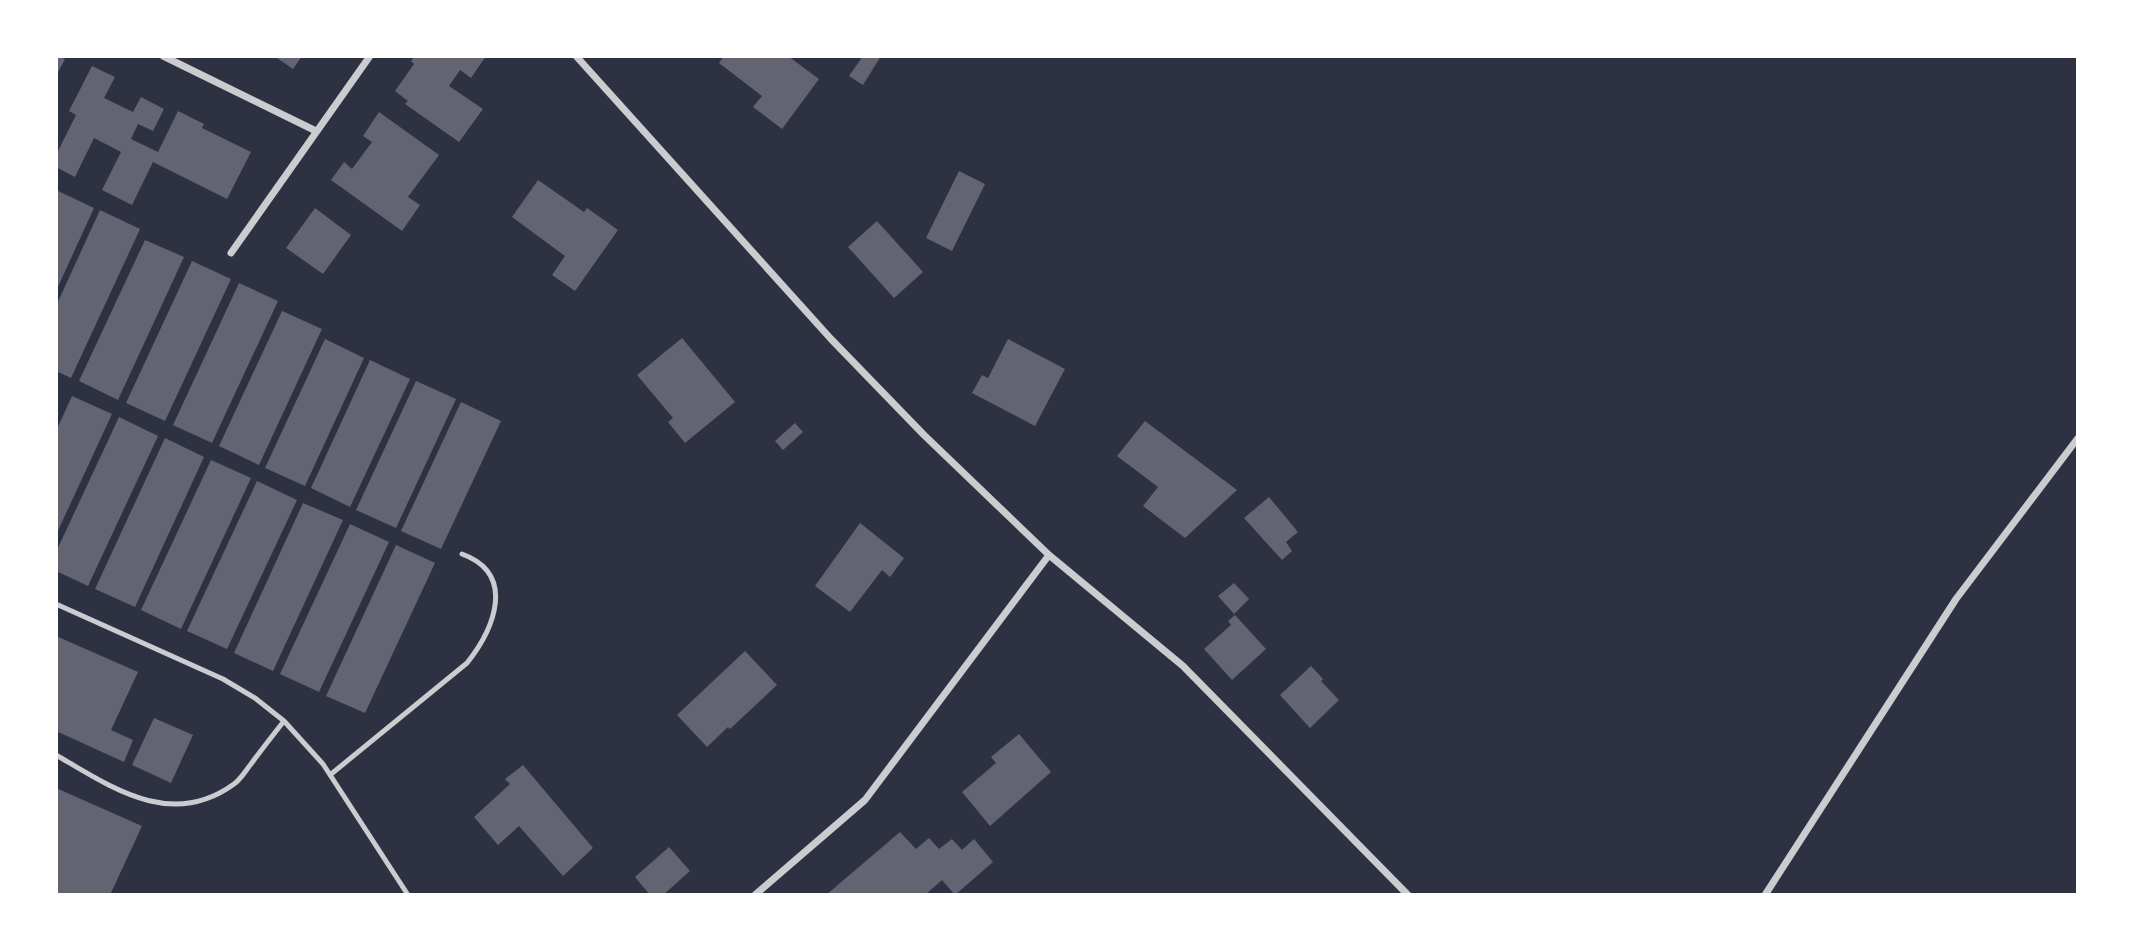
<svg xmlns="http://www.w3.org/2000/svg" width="2134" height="951" viewBox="0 0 2134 951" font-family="Manrope,sans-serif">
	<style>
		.building { fill: #626471 }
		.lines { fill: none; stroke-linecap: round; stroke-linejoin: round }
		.service { stroke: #caccd0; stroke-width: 5 }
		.minor { stroke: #caccd0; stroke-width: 7 }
	</style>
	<rect width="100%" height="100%" fill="#2d3142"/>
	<path class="building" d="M56 56 65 59 56 76Z
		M274 56H302L293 69Z
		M415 56H486L471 78 460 70 449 86 483 109 459 142 405 104 408 101 395 91 414 64 411 61Z
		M724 56H788L819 79 782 129 753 107 762 96 719 63Z
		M863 56H881L863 85 849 76Z
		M92 66 115 77 104 98 133 112 141 97 164 109 153 131 138 124 131 139 158 152 178 111 204 124 202 128 251 152 227 199 153 162 132 205 102 190 121 152 94 138 75 177 56 167V155L76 115 69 111Z
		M379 112 439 155 408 197 420 205 402 231 331 180 344 162 352 169 372 142 363 136Z
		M959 171 985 184 952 251 926 238Z
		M538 180 584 212 587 208 618 230 575 291 552 275 565 256 512 217Z
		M56 190 94 208 56 291Z
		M315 208 351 235 323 274 286 248Z
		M100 210 140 229 71 378 56 371V306Z
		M877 221 923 272 894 298 848 247Z
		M145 240 184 257 118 400 79 381Z
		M192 261 231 279 165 421 126 403Z
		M239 283 278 301 212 443 173 425Z
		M282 311 322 329 259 465 219 446Z
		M682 338 735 402 685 443 668 422 673 418 637 375Z
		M325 339 364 358 305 486 265 468Z
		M1008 339 1065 369 1035 426 972 393 982 375 988 378Z
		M370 360 410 379 350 507 311 488Z
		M416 381 456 399 396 528 356 510Z
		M72 396 112 414 56 535V431Z
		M461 402 501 421 441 549 401 531Z
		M119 417 158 436 88 586 56 571V552Z
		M1145 421 1237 490 1185 538 1143 506 1158 487 1117 456Z
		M795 423 803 432 783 450 775 441Z
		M165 438 204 457 135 607 95 589Z
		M211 460 251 478 181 629 141 610Z
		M257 481 297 500 227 649 187 631Z
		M1269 497 1298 532 1286 542 1292 551 1282 560 1244 518Z
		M303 503 343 520 273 671 234 653Z
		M860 523 904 558 890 577 882 570 850 612 815 586Z
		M350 524 389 542 319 692 280 674Z
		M396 545 435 563 365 713 326 696Z
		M1234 583 1249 599 1234 614 1218 596Z
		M1235 615 1266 649 1232 680 1204 649 1231 625 1228 621Z
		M56 636 138 672 111 730 133 740 124 762 56 731Z
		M745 651 777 685 730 729 728 727 707 747 677 715Z
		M1311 666 1323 679 1321 681 1339 700 1310 728 1280 695Z
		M154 718 193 735 171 783 132 765Z
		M1019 734 1051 772 990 826 962 792 996 763 991 757Z
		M523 765 593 848 563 876 519 826 498 845 474 817 510 784 505 779Z
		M56 788 142 826 110 895H56Z
		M900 832 916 849 929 838 939 849 952 839 962 850 974 839 993 862 955 895 942 880 925 895H826Z
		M669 847 690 871 663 895H650L635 877Z"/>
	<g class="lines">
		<path class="service" d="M56 604 223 679 255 698 284 721 323 764 408 895
			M56 755C111 787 171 830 234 784 241 779 246 770 251 764 262 749 273 735 284 721
			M330 775 467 663C494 629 517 574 462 554"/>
		<path class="minor" d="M163 56 316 131
			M576 56 831 339 924 435 1049 555 1183 666 1408 895
			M231 253 370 56
			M755 895 865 800 1049 555
			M1765 895 1956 599 2078 438"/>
	</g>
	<rect width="2134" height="951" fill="none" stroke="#ffffff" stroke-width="116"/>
</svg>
